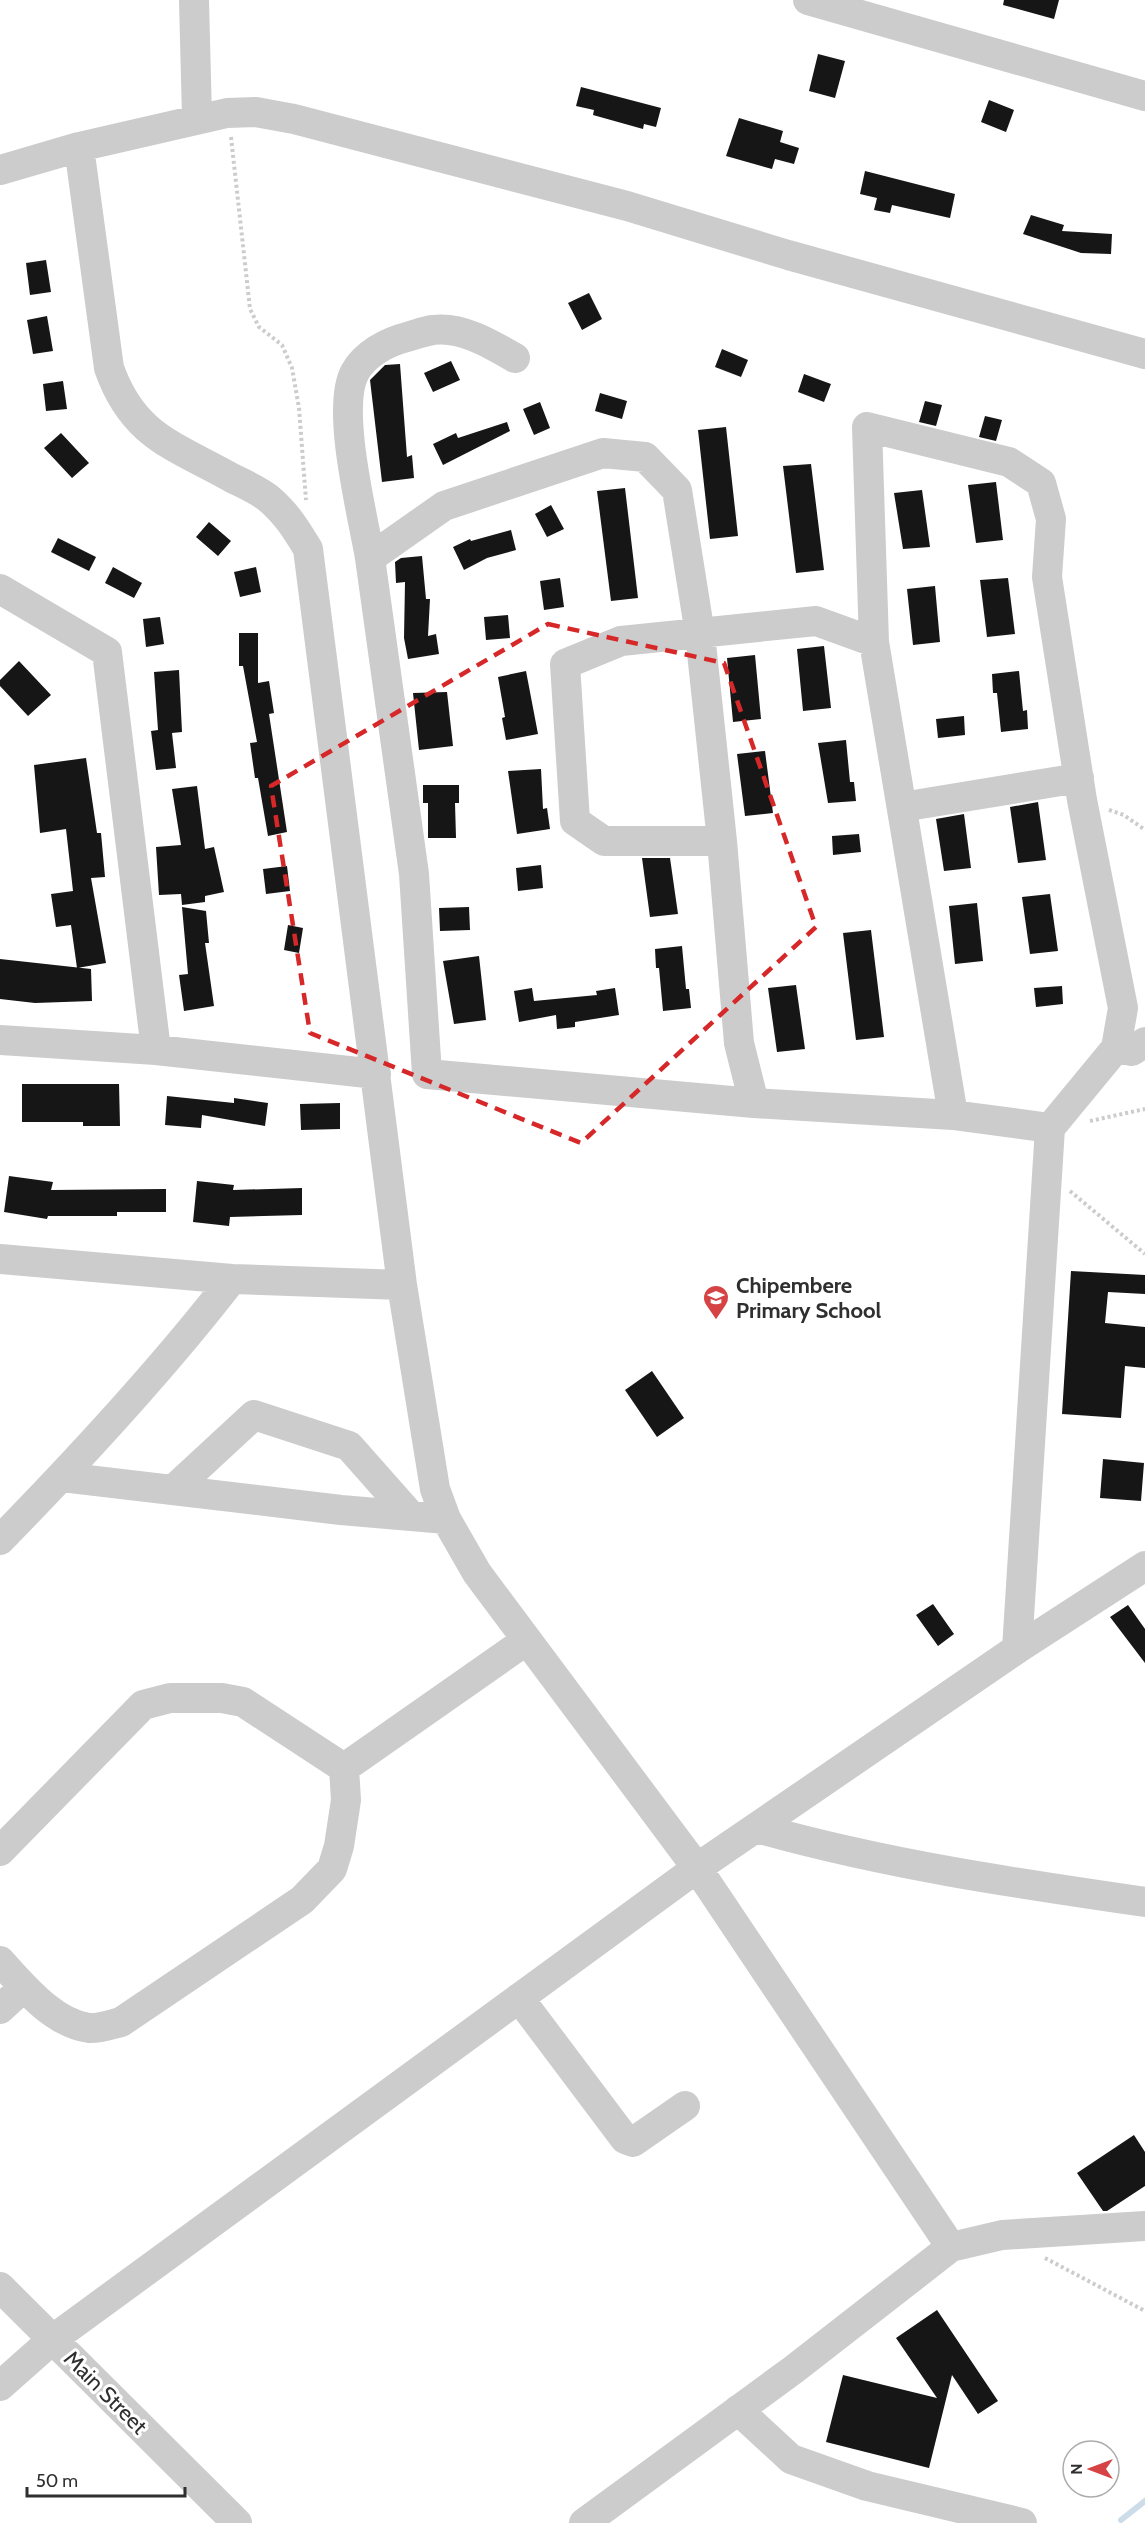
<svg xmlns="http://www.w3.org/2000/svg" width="1145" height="2523" viewBox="0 0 1145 2523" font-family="Cabin,sans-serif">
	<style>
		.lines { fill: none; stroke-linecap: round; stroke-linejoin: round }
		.stream { stroke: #ccdce9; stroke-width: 6 }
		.building { fill: #161616 }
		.path { stroke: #ccc; stroke-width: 4; stroke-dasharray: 3 3; stroke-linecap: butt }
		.minor { stroke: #ccc; stroke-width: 30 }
		.marked { fill: none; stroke: #d62828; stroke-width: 4.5; stroke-dasharray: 12 8; stroke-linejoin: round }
		.labels { text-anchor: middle; stroke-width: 6; stroke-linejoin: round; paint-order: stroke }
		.poi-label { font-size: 22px; font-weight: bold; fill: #2f2f2f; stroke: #fff; text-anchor: start }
		.street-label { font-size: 22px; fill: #2f2f2f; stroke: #fff }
	</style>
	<rect width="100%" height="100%" fill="#fff"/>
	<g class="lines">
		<path class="stream" d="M1121 2520 1145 2501"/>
	</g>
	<path class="building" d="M1004 0H1059L1054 19 1003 5Z
		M818 54 845 61 835 98 809 91Z
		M581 87 661 108 656 127 644 124 643 129 593 115 594 110 576 106Z
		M989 100 1014 110 1006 132 981 122Z
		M739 118 783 131 780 142 799 148 794 164 775 159 772 169 726 156Z
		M865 171 955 194 950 218 892 205 890 213 874 210 877 198 860 194Z
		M1031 215 1064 225 1062 231 1112 234 1111 254 1081 253 1023 234Z
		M46 260 51 292 30 295 26 263Z
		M589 293 602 319 582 330 568 303Z
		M47 316 53 351 33 354 27 320Z
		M722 349 748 360 741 377 715 367Z
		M451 361 460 380 433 392 424 373Z
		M400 364 407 457 412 455 414 478 382 482 370 380 385 365Z
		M804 374 831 384 824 402 798 392Z
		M63 381 67 409 46 411 43 384Z
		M600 393 627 401 622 419 595 411Z
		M925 401 942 405 936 426 919 422Z
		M540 402 550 428 534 435 523 409Z
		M985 416 1002 420 996 441 979 437Z
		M507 422 510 431 443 465 433 444 456 433 458 438Z
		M726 427 738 536 710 539 698 430Z
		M61 433 89 463 72 478 44 448Z
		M811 464 824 570 796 573 783 466Z
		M996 482 1003 540 976 543 968 485Z
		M625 488 638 598 611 601 597 491Z
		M922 490 930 547 903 549 894 493Z
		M551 505 564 529 547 537 535 514Z
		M209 522 231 541 218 556 196 537Z
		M511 530 516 550 487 558 464 570 453 547 470 539 471 541Z
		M58 538 96 557 89 571 51 552Z
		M422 556 426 599H430L428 636 436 634 439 654 408 659 404 638 405 582 396 583 395 562 401 558Z
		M113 567 142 583 134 598 105 583Z
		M256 567 261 592 240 597 234 572Z
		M560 578 564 607 544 610 540 581Z
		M1008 578 1015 634 987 637 980 580Z
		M935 586 940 642 913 645 907 589Z
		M508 615 510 638 486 640 484 617Z
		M160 617 164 644 146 647 143 619Z
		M239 633H258V683L269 681 274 713 269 714 287 832 268 836 258 778H255L250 743 257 742 243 666H239Z
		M824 646 831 708 803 711 797 649Z
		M755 655 761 719 733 722 727 658Z
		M19 661 51 695 28 716 0 686V680Z
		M179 670 182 732 172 733 176 768 156 770 151 731 158 730 154 672Z
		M526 671 538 734 506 740 502 718 505 717 498 677Z
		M1019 671 1023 711 1027 710 1028 729 1001 732 997 693H993L992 674Z
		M447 692 453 746 419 750 413 693Z
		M964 716 965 735 938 738 936 719Z
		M846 740 850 782H854L856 801 828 803 818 743Z
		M765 751 773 813 745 816 737 754Z
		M86 758 97 833H101L105 877 91 878 106 963 77 968 71 925 56 927 51 894 73 891 66 829 40 833 34 765Z
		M541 769 543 809 547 808 550 829 517 834 508 771Z
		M423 785H459V803H455L456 838H428V803H423Z
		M197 786 205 849 214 847 224 892 205 896V902L182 905 181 894 159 895 156 847 181 845 172 789Z
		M1038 802 1046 860 1018 863 1010 807Z
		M964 814 971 868 944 871 936 819Z
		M859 834 861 852 833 855 832 836Z
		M642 858H670L678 914 650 917Z
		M541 865 543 888 518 891 516 868Z
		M287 866 290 891 266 894 263 869Z
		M1050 894 1058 951 1030 954 1022 897Z
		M977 903 983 961 955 964 949 906Z
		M182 907 206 911 209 943H205L214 1006 184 1011 179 975 188 974Z
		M469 907 470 930 440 931 439 908Z
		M288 925 303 928 299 953 284 950Z
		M871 930 884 1037 856 1040 843 933Z
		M682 946 686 989H689L691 1008 663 1011 659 968H656L655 949Z
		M479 956 486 1020 454 1024 443 961Z
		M0 959 91 969 92 1001 35 1003 0 999Z
		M796 985 805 1049 777 1052 768 988Z
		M1062 986 1063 1004 1036 1007 1034 988Z
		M532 988 534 1001 597 995 596 991 615 988 619 1015 575 1022V1027L557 1029 556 1015 519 1022 514 991Z
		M22 1084H119L120 1126H83V1122H22Z
		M167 1096 234 1103V1098L268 1103 265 1126 202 1115 201 1128 165 1125Z
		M340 1103V1129L301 1130 300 1104Z
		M9 1176 53 1182 51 1190 166 1189V1212H117V1216H48L47 1219 4 1212Z
		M197 1181 234 1185 233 1190 302 1188V1215L230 1217 229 1226 193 1222Z
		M1071 1271 1145 1275V1294L1108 1292 1105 1323 1145 1327V1368L1125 1366 1121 1418 1062 1414Z
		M652 1371 684 1418 657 1437 625 1390Z
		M1103 1459 1144 1463 1141 1501 1100 1498Z
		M933 1604 954 1634 938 1646 916 1615Z
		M1128 1605 1145 1629V1663L1110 1617Z
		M1134 2135 1145 2152V2186L1107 2211H1103L1077 2173Z
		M937 2310 998 2401 978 2414 952 2375 929 2468 826 2442 843 2375 937 2398 896 2338Z"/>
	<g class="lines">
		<path class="path" d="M231 137 250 309 259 327 282 345 292 368 299 408 306 500
			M1109 810 1124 815 1145 830
			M1090 1121 1145 1109
			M1070 1191 1145 1254
			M1045 2258 1145 2311"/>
		<path class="minor" d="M194 0 197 118
			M808 0 1145 96
			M79 147 109 368C133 436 173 445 232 478 244 484 258 490 268 498 286 513 296 529 308 549L402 1285 435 1489 446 1519 477 1573 697 1868 951 2247 793 2370 584 2523
			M0 170 79 147 227 113 256 112 294 119 627 206 788 255 1145 354
			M370 558C363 516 335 408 355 372 365 354 387 342 407 337 415 335 424 331 433 330 461 326 491 344 515 358
			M0 589 107 652 156 1050
			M902 807 1079 778
			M722 841H604L575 821 565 664 621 641 816 621 874 642
			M0 1040 156 1050 376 1074
			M1116 1048 1132 1051 1145 1042
			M754 1103 739 1043 722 841 700 634 677 490 645 457 603 453 444 506 370 558 414 874 427 1074 754 1103 953 1115 1050 1128 1017 1649
			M953 1115 874 642 867 427 1009 462 1041 483 1051 519 1047 577 1082 800 1123 1008 1116 1048 1050 1128
			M0 1259 232 1279 402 1285
			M62 1477 341 1510 446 1519
			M174 1489 254 1415 349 1446 410 1515
			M0 1540C81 1457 161 1371 232 1279
			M344 1768 527 1640
			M757 1828C884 1864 1014 1883 1145 1902
			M0 1851 143 1705 170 1698H222L243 1702 344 1768
			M0 1961C23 1986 53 2023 89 2028 99 2029 112 2024 121 2022L302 1900 332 1869 339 1846 346 1800 344 1768
			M519 1998 625 2139 633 2142 685 2106
			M0 2009 24 1987
			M951 2247 1002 2235 1145 2226
			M0 2287 237 2523
			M0 2386 53 2339 697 1868 1017 1649 1145 1566
			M738 2410 791 2459 867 2486 1022 2523"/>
	</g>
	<path class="marked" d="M548 624 724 663 816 927 581 1143 310 1033 271 786Z"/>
	<defs>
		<symbol id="school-pin" viewBox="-11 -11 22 30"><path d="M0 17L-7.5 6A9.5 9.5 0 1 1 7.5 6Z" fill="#d54345" stroke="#fff"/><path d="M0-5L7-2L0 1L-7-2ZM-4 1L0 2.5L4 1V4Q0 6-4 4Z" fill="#fff"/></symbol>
	</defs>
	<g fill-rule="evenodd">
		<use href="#school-pin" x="701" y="1283" width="30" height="40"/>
	</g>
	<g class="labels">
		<g class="poi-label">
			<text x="736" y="1293">Chipembere<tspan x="736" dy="25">Primary School</tspan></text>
		</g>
		<g class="street-label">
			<text transform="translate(106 2392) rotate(45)" y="8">Main Street</text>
		</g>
	</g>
	<g transform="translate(1091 2469) rotate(270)"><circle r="28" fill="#ffffff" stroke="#acacac" stroke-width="1.5"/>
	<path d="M0-4.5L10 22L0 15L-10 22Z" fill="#d54345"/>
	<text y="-9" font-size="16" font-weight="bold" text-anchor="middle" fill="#2f2f2f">N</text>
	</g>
	<path d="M27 2487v9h158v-9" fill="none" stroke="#2f2f2f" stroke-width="3"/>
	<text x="36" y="2487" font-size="18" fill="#2f2f2f" stroke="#ffffff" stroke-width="4.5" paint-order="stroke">50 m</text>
</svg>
